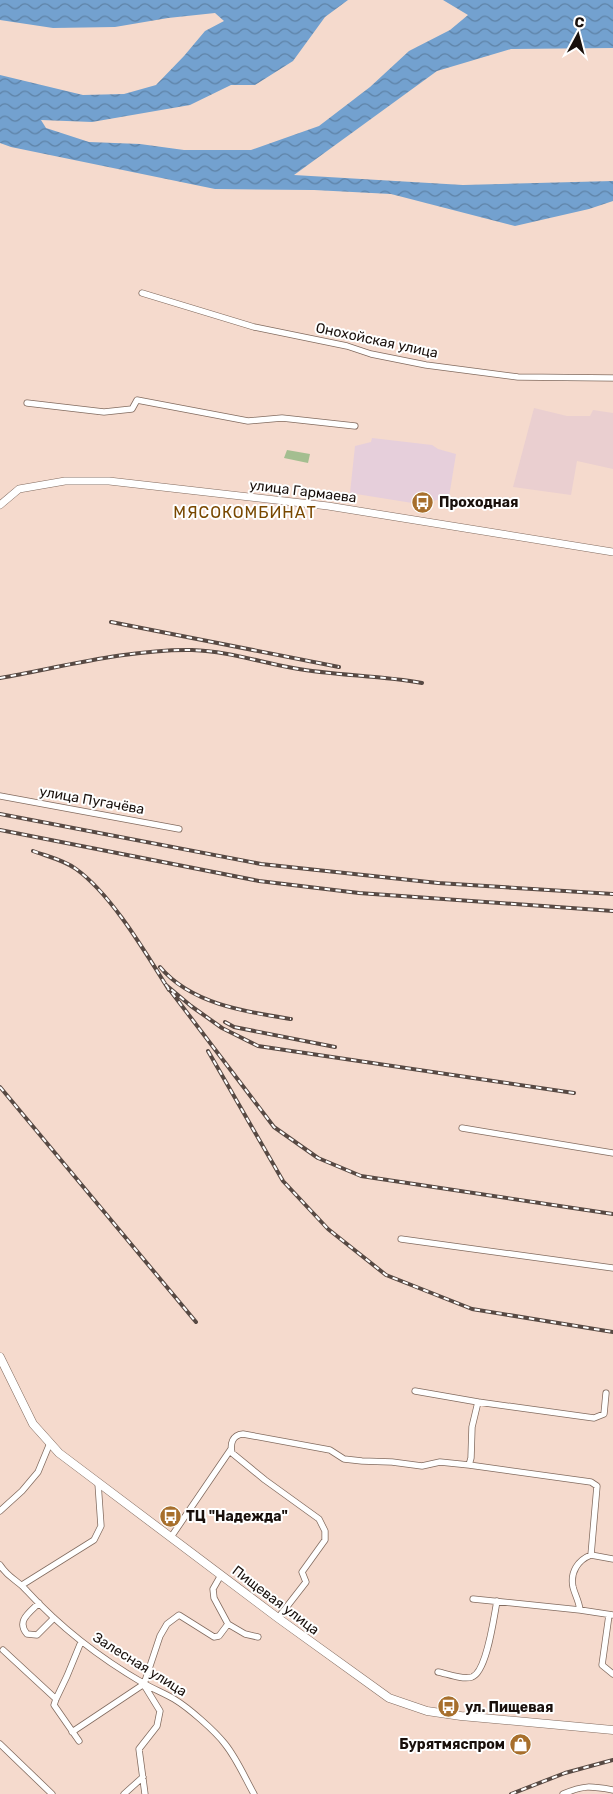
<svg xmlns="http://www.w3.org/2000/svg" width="613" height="1794" viewBox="0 0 613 1794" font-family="Rubik,sans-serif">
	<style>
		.education { fill: #eacfd0 }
		.medical { fill: #e6cfdb }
		.garden { fill: #a4be90 }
		.water { fill: url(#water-waves) }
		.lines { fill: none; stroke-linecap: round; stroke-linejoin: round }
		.minor-casing { stroke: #826b5f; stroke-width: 7 }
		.tertiary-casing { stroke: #826b5f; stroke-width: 8 }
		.secondary-casing { stroke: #826b5f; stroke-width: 9 }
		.minor { stroke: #fff; stroke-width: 5.5 }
		.tertiary { stroke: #fff; stroke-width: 7 }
		.secondary { stroke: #fff; stroke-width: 8 }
		.rail-casing { stroke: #574943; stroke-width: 4 }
		.rail { stroke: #fff; stroke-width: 2; stroke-dasharray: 5.5; stroke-linecap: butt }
		.labels { text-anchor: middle; stroke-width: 4; stroke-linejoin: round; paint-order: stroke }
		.street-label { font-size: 14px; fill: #19100c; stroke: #fff }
		.poi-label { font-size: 14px; font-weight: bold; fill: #19100c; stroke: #fff; text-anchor: start }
		.quarter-label { font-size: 16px; letter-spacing: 1px; fill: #794800; stroke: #fff }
	</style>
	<defs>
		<pattern id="water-waves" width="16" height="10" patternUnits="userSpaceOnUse" patternTransform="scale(1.25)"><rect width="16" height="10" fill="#73a1cf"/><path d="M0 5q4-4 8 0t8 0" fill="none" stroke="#5e82a6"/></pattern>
	</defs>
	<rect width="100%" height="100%" fill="#f5dacd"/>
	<path class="education" d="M534 408 567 416H590L593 410 613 413V469L577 461 571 495 513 487Z"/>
	<path class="medical" d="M372 438 432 445 438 449 456 454 449 497 433 501 431 506 350 493 355 446 371 442Z"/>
	<path class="garden" d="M287 450 310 454 308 463 284 458Z"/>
	<path class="water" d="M0 0H348L325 17 293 61 255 85H231L190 105 92 122 41 120 46 128 89 142 140 144 184 150H251L319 126 370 87 409 51 450 30 468 15 443 0H613V48L511 49 437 71 294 175 463 185 613 181V201L589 209 515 226 391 194 314 190 215 189 11 147 0 143V75L83 95 124 94 156 85 184 56 205 31 224 21 215 13 168 18 115 27 53 28 0 20Z"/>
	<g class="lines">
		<defs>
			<path id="minor" d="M142 293 254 327 347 346 371 354 426 365 518 377 613 378
				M27 403 104 412 132 409 137 400 248 421 282 418 355 426
				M0 796 179 829
				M462 1128 613 1153
				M401 1239 613 1268
				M478 1402 594 1418 604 1414 606 1393
				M469 1465 591 1482 597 1486 591 1555C578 1560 570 1572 573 1587 575 1595 579 1601 580 1610
				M0 1511 22 1491 38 1472 50 1443
				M171 1537 231 1449
				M591 1555 613 1559
				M0 1565C10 1580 17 1579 27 1591 61 1628 100 1658 143 1683 153 1689 164 1693 174 1699 189 1708 215 1731 225 1744 237 1759 245 1778 254 1794
				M221 1575 213 1589 214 1598 228 1624
				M22 1585 94 1540 101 1526 98 1483
				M473 1599 580 1610 613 1615
				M39 1603C29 1613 16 1621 27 1634L37 1635 54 1618
				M609 1615 602 1665 613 1674
				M278 1618 306 1582 302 1572 325 1540V1531L319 1519 265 1480 232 1453C230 1444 232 1435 243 1434L330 1450 344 1459 362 1461 392 1462 422 1466 440 1462 469 1465 471 1458 472 1427 478 1402 415 1391
				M3 1650 56 1699
				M438 1672C448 1674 462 1680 472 1677 487 1672 494 1616 497 1601
				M144 1685 160 1711 157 1726 139 1749 145 1794
				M72 1732 144 1684 160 1636 167 1624 179 1615 214 1637 219 1636 228 1624 245 1634 258 1637
				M79 1741 54 1705 56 1699 67 1676 81 1642
				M0 1744 52 1794
				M124 1794 143 1777
				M563 1794C584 1785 590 1786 613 1790"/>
			<path id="tertiary" d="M0 505 19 489 65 481H109L328 506 613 552"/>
			<path id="secondary" d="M0 1357 33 1424 59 1453 278 1618 389 1698 427 1711 461 1716 613 1730"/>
		</defs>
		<use href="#minor" class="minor-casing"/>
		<use href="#tertiary" class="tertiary-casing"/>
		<use href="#secondary" class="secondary-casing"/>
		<use href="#minor" class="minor"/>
		<use href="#tertiary" class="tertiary"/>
		<use href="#secondary" class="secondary"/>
		<defs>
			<path id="rail" d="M111 622 339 667
				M0 678C62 667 129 649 192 650 227 651 259 662 293 668 336 676 379 675 422 683
				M0 814 261 864 438 883 613 894
				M0 830 259 881 359 893 613 911
				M33 851C46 856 64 860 76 869 112 895 145 952 169 990
				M160 967C191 1004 246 1012 291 1019
				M225 1022 234 1027 335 1047
				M208 1051 283 1181 328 1229 386 1275 472 1309 613 1332
				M0 1087 196 1322
				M574 1093 258 1046 222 1028 191 1006 166 985 274 1127 318 1158 361 1176 613 1214
				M511 1794 565 1773 613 1760"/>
		</defs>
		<use href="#rail" class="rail-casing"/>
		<use href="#rail" class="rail"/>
	</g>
	<defs>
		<symbol id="bus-disc" viewBox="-11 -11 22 22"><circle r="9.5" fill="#a76f2c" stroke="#fff"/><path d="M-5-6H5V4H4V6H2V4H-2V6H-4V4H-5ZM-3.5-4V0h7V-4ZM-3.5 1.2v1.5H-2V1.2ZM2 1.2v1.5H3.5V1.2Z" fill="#fff"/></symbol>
		<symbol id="shop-disc" viewBox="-11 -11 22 22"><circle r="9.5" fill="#a76f2c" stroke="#fff"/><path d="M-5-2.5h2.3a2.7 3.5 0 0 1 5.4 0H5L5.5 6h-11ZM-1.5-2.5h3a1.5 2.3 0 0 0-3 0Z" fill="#fff"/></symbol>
	</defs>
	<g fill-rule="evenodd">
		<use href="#bus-disc" x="410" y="490" width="25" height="25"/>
		<use href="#bus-disc" x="158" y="1504" width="25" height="25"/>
		<use href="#bus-disc" x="436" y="1694" width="25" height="25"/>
		<use href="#shop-disc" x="508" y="1732" width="25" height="25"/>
	</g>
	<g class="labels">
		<g class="street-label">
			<text transform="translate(377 340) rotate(12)" y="5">Онохойская улица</text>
			<text transform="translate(303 491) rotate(7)" y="5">улица Гармаева</text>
			<text transform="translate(92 800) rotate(10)" y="5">улица Пугачёва</text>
			<text transform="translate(276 1600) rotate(37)" y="5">Пищевая улица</text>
			<text transform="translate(140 1664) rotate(32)" y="5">Залесная улица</text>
		</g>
		<g class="poi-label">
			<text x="439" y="507">Проходная</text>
			<text x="186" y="1521">ТЦ "Надежда"</text>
			<text x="465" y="1712">ул. Пищевая</text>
			<text x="505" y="1749" text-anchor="end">Бурятмяспром</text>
		</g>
		<g class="quarter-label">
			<text x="245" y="518">МЯСОКОМБИНАТ</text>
		</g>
	</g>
	<g transform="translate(578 35) rotate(7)" stroke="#ffffff" stroke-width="4" paint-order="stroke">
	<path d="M0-4L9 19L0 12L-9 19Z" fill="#19100c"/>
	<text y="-8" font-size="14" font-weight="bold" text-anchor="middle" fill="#19100c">С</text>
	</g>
</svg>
